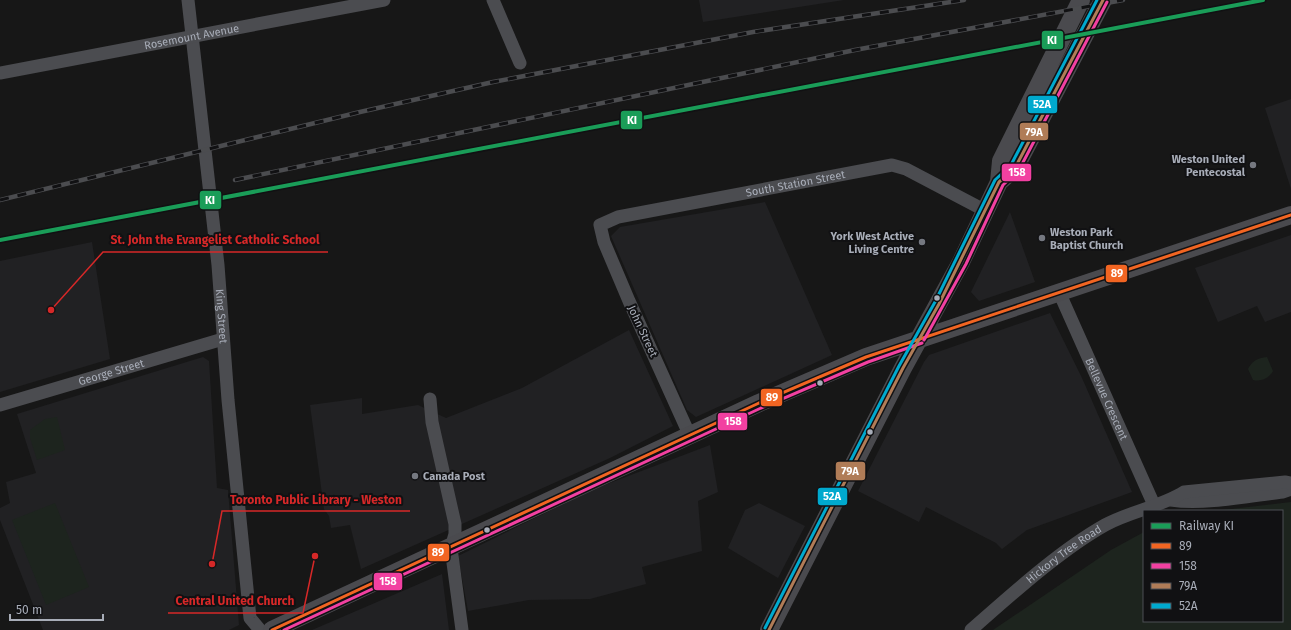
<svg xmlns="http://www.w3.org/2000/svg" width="1291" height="630" viewBox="0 0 1291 630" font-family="'Fira Sans',sans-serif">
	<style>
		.built { fill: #212123 }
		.green { fill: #1d241e }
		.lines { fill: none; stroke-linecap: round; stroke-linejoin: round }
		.minor { stroke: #4b4c50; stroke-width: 13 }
		.secondary { stroke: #4a4a4e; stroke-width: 18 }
		.rail-casing { stroke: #4b4c4f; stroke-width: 4.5 }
		.rail { stroke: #111113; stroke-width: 3; stroke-dasharray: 9; stroke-linecap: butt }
		.bus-1-casing { stroke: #111113; stroke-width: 6 }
		.bus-2-casing { stroke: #111113; stroke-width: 6 }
		.bus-3-casing { stroke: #111113; stroke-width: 6 }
		.bus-4-casing { stroke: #111113; stroke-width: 6 }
		.bus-1 { stroke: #f26522; stroke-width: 3 }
		.bus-2 { stroke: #f240a1; stroke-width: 3 }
		.bus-3 { stroke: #b07c57; stroke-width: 3 }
		.bus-4 { stroke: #00a9ce; stroke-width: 3 }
		.rail-1-casing { stroke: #111113; stroke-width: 7 }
		.rail-1 { stroke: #1a9d58; stroke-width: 4 }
		.poi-dot { fill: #757880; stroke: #111113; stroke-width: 1.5 }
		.bus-dot { fill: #a8adb8; stroke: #111113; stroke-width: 1.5 }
		.labels { text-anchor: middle; stroke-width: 4; stroke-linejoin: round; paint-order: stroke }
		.street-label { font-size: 11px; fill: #a8adb8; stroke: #111113 }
		.poi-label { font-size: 11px; font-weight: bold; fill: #a8adb8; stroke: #111113; text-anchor: end }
		.leader { fill: none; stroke: #d62828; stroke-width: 1.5 }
		.callout-dot { fill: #d62828; stroke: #111113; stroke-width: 1.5 }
		.callout-label { font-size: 12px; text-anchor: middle; font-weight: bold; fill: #d62828; stroke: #111113; stroke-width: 4; stroke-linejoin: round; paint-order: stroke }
		.line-badge { stroke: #111113; stroke-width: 1.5 }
		.badge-label { font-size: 11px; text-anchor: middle; font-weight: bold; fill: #fff }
	</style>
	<rect width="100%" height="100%" fill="#171717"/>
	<path class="built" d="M699 0H844L703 22Z
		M1291 99V189L1265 108Z
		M765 202 832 355 696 417 687 410 611 236 620 227Z
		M1010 212 1035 282 979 301 971 292Z
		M1291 235V312L1265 322 1257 306 1218 322 1195 268Z
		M92 242 110 359 0 392V261Z
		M1050 313 1082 378 1132 492 1027 530 1002 549 996 543 926 507 919 522 858 491 924 362 929 355Z
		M629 330 673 426 610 458 361 569 350 525 331 528 329 516 324 509 310 405 362 398V414L418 405 446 418 522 388Z
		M203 357 209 361 217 488 228 490 239 625 229 630H43L0 520V508L10 503 6 482 36 473 17 414Z
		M710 445 718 492 698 501 702 551 642 567 646 584 590 599 529 600 468 611 458 556 594 489Z
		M759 503 805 526 778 578 728 548 745 510Z
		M442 574 449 630H312Z"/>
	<path class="green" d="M1267 357 1273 371C1269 378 1262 382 1253 380L1248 369C1252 361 1257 358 1267 357Z
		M57 417 65 450 37 460 30 438V430L45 419Z
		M1291 502V630H993L1111 550 1144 532V621H1282V511H1214Z
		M55 503 89 587 46 605 12 520Z"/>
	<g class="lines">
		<g class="minor">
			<path id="s1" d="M188 0 218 265 228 400 250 618 260 630"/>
			<path d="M493 0 520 63"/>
			<path id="s2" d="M0 73 384 0"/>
			<path id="s3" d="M1059 292 1154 505"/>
			<path d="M430 399 432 422 455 524V534L451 548 462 630"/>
			<path id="s4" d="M0 405 223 339"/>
			<path id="s5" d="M690 436 629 301 604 242 600 225 618 217 892 165 906 169 984 210"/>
			<path d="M1171 500C1204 505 1249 496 1283 492L1291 489"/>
			<path id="s6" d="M971 630C1011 595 1059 551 1105 525 1131 511 1160 507 1184 492L1285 482 1291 483"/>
		</g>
		<path class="secondary" d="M999 182 1015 168 1103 0
			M272 630 759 403 866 357 1291 215
			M769 630 903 368 961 262 999 182 1001 161 1081 0"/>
		<defs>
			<path id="rail" d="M235 180 855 50 1123 0
				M0 200 360 112 493 82 753 32 964 0"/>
		</defs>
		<use href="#rail" class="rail-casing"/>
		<use href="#rail" class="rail"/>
		<defs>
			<path id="bus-1" d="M272 630 759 403 866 357 1291 215"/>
			<path id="bus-2" d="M924 340 966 264 1003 185 1019 170 1107 2
				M284 630 761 408 868 362 922 343"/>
			<path id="bus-3" d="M769 630 903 368 939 304 999 182 1015 168 1103 0"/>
			<path id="bus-4" d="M765 628 899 366 935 302 995 180 1011 165 1097 0"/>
		</defs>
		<use href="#bus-1" class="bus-1-casing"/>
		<use href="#bus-2" class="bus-2-casing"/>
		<use href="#bus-3" class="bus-3-casing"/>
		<use href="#bus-4" class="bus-4-casing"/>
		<use href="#bus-1" class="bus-1"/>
		<use href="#bus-2" class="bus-2"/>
		<use href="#bus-3" class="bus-3"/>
		<use href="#bus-4" class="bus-4"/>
		<defs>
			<path id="rail-1" d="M0 240 1263 0"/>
		</defs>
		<use href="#rail-1" class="rail-1-casing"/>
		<use href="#rail-1" class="rail-1"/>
	</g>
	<g class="poi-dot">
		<circle cx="1253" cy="165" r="4"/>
		<circle cx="1042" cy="238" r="4"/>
		<circle cx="922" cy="242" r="4"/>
		<circle cx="415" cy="476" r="4"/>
	</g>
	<g class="bus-dot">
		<circle cx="937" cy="298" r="3.5"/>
		<circle cx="820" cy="383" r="3.5"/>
		<circle cx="870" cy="432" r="3.5"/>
		<circle cx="487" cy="530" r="3.5"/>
	</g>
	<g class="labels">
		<g class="street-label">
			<text dy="4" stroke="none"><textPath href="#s2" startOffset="195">Rosemount Avenue</textPath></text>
			<text dy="4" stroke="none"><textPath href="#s5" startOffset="430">South Station Street</textPath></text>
			<text dy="4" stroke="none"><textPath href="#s1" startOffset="318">King Street</textPath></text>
			<text transform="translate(643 331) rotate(65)" y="4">John Street</text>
			<text dy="4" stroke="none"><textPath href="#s4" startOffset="116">George Street</textPath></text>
			<text dy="4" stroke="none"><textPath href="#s3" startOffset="117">Bellevue Crescent</textPath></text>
			<text dy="4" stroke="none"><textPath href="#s6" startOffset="120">Hickory Tree Road</textPath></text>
		</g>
		<g class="poi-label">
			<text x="1245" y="163">Weston United<tspan x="1245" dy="13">Pentecostal</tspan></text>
			<text x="1050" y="236" text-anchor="start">Weston Park<tspan x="1050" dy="13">Baptist Church</tspan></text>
			<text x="914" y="240">York West Active<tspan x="914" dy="13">Living Centre</tspan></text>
			<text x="423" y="480" text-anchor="start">Canada Post</text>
		</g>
	</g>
	<path class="leader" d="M51 310L103 252H328M212 564L222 511H410M315 556L303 613H168"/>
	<g class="callout-dot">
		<circle cx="51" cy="310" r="4"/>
		<circle cx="212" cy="564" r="4"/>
		<circle cx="315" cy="556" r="4"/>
	</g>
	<g class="callout-label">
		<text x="215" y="244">St. John the Evangelist Catholic School</text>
		<text x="316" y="504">Toronto Public Library - Weston</text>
		<text x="235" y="605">Central United Church</text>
	</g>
	<g class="line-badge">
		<rect x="1041" y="30" width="23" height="20" rx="4" fill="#1a9d58"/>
		<rect x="1027" y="95" width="31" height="19" rx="4" fill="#00a9ce"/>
		<rect x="620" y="110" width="23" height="20" rx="4" fill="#1a9d58"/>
		<rect x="1019" y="122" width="30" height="19" rx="4" fill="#b07c57"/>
		<rect x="1001" y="163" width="31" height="19" rx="4" fill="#f240a1"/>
		<rect x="199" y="190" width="23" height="20" rx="4" fill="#1a9d58"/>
		<rect x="1105" y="264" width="23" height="19" rx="4" fill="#f26522"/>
		<rect x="760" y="388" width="23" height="19" rx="4" fill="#f26522"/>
		<rect x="717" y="412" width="31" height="19" rx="4" fill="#f240a1"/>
		<rect x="835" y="461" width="31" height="20" rx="4" fill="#b07c57"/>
		<rect x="817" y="487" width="31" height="19" rx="4" fill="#00a9ce"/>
		<rect x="427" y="543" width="23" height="19" rx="4" fill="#f26522"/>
		<rect x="373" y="572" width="30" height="19" rx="4" fill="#f240a1"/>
	</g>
	<g class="badge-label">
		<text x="1052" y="44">KI</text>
		<text x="1042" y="108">52A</text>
		<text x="632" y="124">KI</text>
		<text x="1034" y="136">79A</text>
		<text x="1017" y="176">158</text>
		<text x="210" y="204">KI</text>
		<text x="1117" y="277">89</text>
		<text x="772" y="401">89</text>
		<text x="733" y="425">158</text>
		<text x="850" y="475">79A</text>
		<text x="832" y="500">52A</text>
		<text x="438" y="556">89</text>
		<text x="388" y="585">158</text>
	</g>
	<rect x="1143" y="510" width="140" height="112" fill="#111113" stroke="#4d4f55"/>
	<rect x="1151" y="523" width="20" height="6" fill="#1a9d58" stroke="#4d4f55"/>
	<text x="1179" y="530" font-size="12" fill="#a8adb8">Railway KI</text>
	<rect x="1151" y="543" width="20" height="6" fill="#f26522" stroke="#4d4f55"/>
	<text x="1179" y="550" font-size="12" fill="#a8adb8">89</text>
	<rect x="1151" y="563" width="20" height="6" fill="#f240a1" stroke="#4d4f55"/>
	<text x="1179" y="570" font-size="12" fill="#a8adb8">158</text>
	<rect x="1151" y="583" width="20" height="6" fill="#b07c57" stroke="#4d4f55"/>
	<text x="1179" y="590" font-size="12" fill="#a8adb8">79A</text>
	<rect x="1151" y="603" width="20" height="6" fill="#00a9ce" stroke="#4d4f55"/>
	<text x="1179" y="610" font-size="12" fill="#a8adb8">52A</text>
	<path d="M10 614v6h93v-6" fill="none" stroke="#a8adb8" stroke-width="2"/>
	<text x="16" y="614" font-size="12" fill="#a8adb8" stroke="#111113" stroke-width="3" paint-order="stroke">50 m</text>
</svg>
